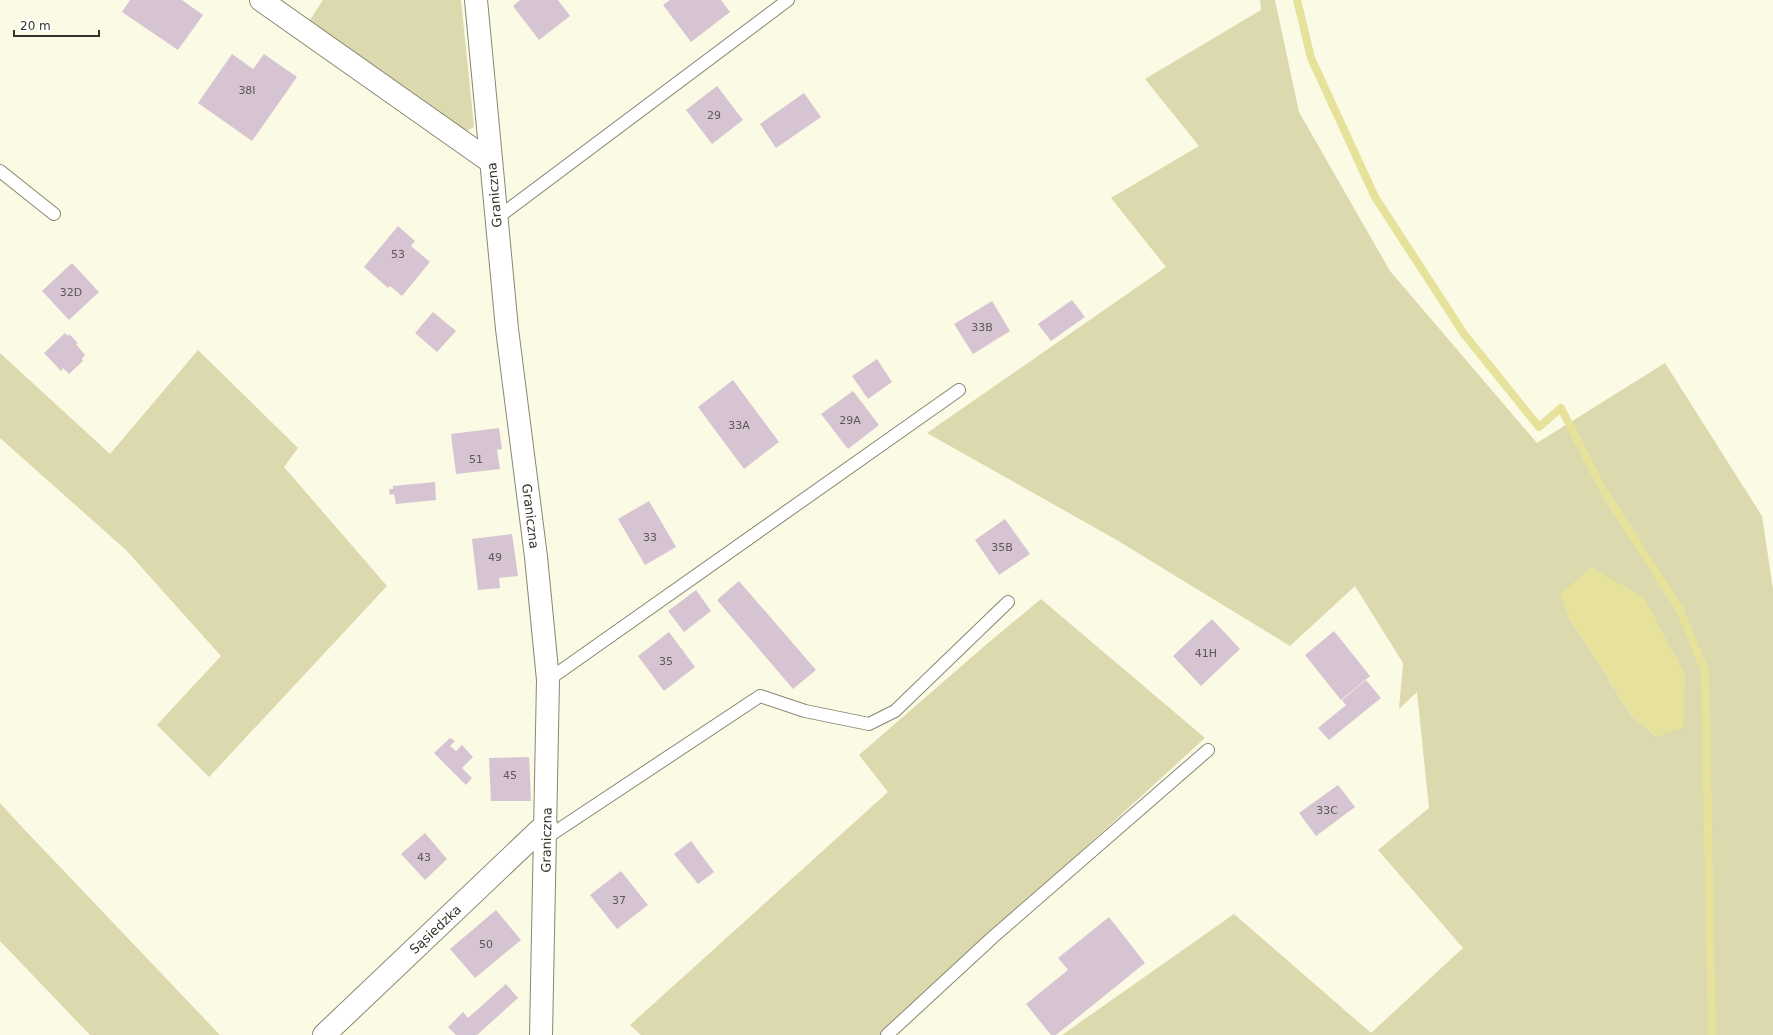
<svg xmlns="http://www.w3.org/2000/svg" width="1773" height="1035" viewBox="0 0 1773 1035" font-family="'DejaVu Sans',sans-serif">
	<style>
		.green { fill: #dbd9ad; fill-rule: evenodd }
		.water { fill: #e7e29b }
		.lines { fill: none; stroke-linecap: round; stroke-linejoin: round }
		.stream { stroke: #e7e29b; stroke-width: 8 }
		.building { fill: #d7c4d2 }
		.lane-casing { stroke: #888773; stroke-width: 14 }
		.street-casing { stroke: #888773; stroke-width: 24 }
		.lane { stroke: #fff; stroke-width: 12 }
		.street { stroke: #fff; stroke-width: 22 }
		.labels { text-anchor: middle; stroke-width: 4; stroke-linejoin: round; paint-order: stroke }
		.number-label { font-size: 11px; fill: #5e5856 }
		.street-label { font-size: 13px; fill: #35342c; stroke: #fff }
	</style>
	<rect width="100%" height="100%" fill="#fbfae4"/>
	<path class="green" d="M323 0H461L474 127 464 132 308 23Z
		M1260 0H1275L1299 112 1390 271 1537 443 1665 363 1762 516 1773 589V1035H1062L1234 914 1371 1033 1463 948 1378 850 1429 808 1417 692 1399 709 1403 663 1355 586 1290 646 1115 539 927 433 1166 267 1111 198 1199 146 1145 79 1261 10ZM1590 568 1644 598 1657 737 1632 716 1569 617Z
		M198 350 298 448 284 467 387 586 209 777 157 725 221 656 126 550 0 438V353L110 454Z
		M1041 599 1205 738 880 1035H641L630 1025 888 792 859 755 988 643Z
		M0 803 21 826 220 1035H90L0 941Z"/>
	<path class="water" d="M1591 567 1644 598 1685 674 1683 727 1657 737 1632 716 1569 617 1560 595Z"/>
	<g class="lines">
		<path class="stream" d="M1297 0 1311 58 1375 197 1464 334 1539 427 1561 408 1602 488 1680 610 1705 671 1712 1035"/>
	</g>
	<path class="building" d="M130 0H182L203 15 178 50 122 12Z
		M520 0H558L570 16 539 40 513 6Z
		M670 0H721L730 12 691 42 663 5Z
		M232 54 253 69 264 54 297 77 252 141 198 103Z
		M717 86 743 120 712 144 686 110Z
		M804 93 821 117 776 148 760 124Z
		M398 226 415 241 411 246 430 262 402 296 390 286 388 288 364 267Z
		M72 263 99 292 69 320 42 291Z
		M1072 300 1085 317 1051 341 1038 324Z
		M992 301 1010 331 973 354 954 324Z
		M433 312 456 331 437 352 415 333Z
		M65 333 68 336 69 334 78 343 76 344 85 355 82 359 83 361 69 374 63 368 61 371 44 353Z
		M877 359 892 382 868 399 852 376Z
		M733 380 779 442 744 469 698 407Z
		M853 391 879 425 848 449 821 414Z
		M499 428 502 449 497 450 500 469 456 474 451 434Z
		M435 482 436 500 396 504 394 494 390 495 389 489H393V486Z
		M649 501 676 547 645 565 618 519Z
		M1005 519 1030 554 999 575 975 540Z
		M512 534 518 576 499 578 500 588 478 590 472 539Z
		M739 581 816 670 793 689 717 600Z
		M696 590 711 611 684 632 668 611Z
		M1212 619 1240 649 1201 686 1173 656Z
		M1334 631 1370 676 1341 700 1305 655Z
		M669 632 695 667 664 691 638 656Z
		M1366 680 1381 698 1329 740 1318 728 1346 705 1342 700Z
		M450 738 455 741 450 746 456 751 462 745 473 757 462 768 472 778 466 785 434 753Z
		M529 757 531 801H491L489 758Z
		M1338 785 1355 807 1316 836 1299 813Z
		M425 833 447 859 425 880 401 854Z
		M691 841 714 872 698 884 674 854Z
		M621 871 648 905 617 929 590 895Z
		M496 910 521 940 475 978 450 949Z
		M1109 917 1145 963 1056 1035H1051L1026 1004 1068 970 1058 958Z
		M506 984 518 998 477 1035H456L448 1027 463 1012 468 1018Z"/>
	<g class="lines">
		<defs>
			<path id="lane" d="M0 171 54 214
				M497 218 788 0
				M548 680 959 390
				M546 838 760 696 805 711 869 724 895 711 1008 602
				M887 1035 993 937 1208 750"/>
			<path id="street" d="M261 0 491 162
				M476 0 507 329 536 557 548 680 541 1035
				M324 1035 546 824"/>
		</defs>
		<use href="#lane" class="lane-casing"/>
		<use href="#street" class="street-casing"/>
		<use href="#lane" class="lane"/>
		<use href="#street" class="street"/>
	</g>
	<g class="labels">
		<g class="number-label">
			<text x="247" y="94">38I</text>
			<text x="714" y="119">29</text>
			<text x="398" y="258">53</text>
			<text x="71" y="296">32D</text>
			<text x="982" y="331">33B</text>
			<text x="850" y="424">29A</text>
			<text x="739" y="429">33A</text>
			<text x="476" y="463">51</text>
			<text x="650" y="541">33</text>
			<text x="1002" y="551">35B</text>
			<text x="495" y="561">49</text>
			<text x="1206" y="657">41H</text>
			<text x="666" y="665">35</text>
			<text x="510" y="779">45</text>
			<text x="1327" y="814">33C</text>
			<text x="424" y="861">43</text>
			<text x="619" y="904">37</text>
			<text x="486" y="948">50</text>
		</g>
		<g class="street-label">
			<text transform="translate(494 195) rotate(-95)" y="5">Graniczna</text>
			<text transform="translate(531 516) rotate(83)" y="5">Graniczna</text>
			<text transform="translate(546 840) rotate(-89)" y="5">Graniczna</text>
			<text transform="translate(435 929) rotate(-43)" y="5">Sąsiedzka</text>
		</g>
	</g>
	<path d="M14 30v6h85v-6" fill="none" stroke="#35342c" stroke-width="2"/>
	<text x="20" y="30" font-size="12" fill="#35342c" stroke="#ffffff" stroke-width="3" paint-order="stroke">20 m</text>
</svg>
